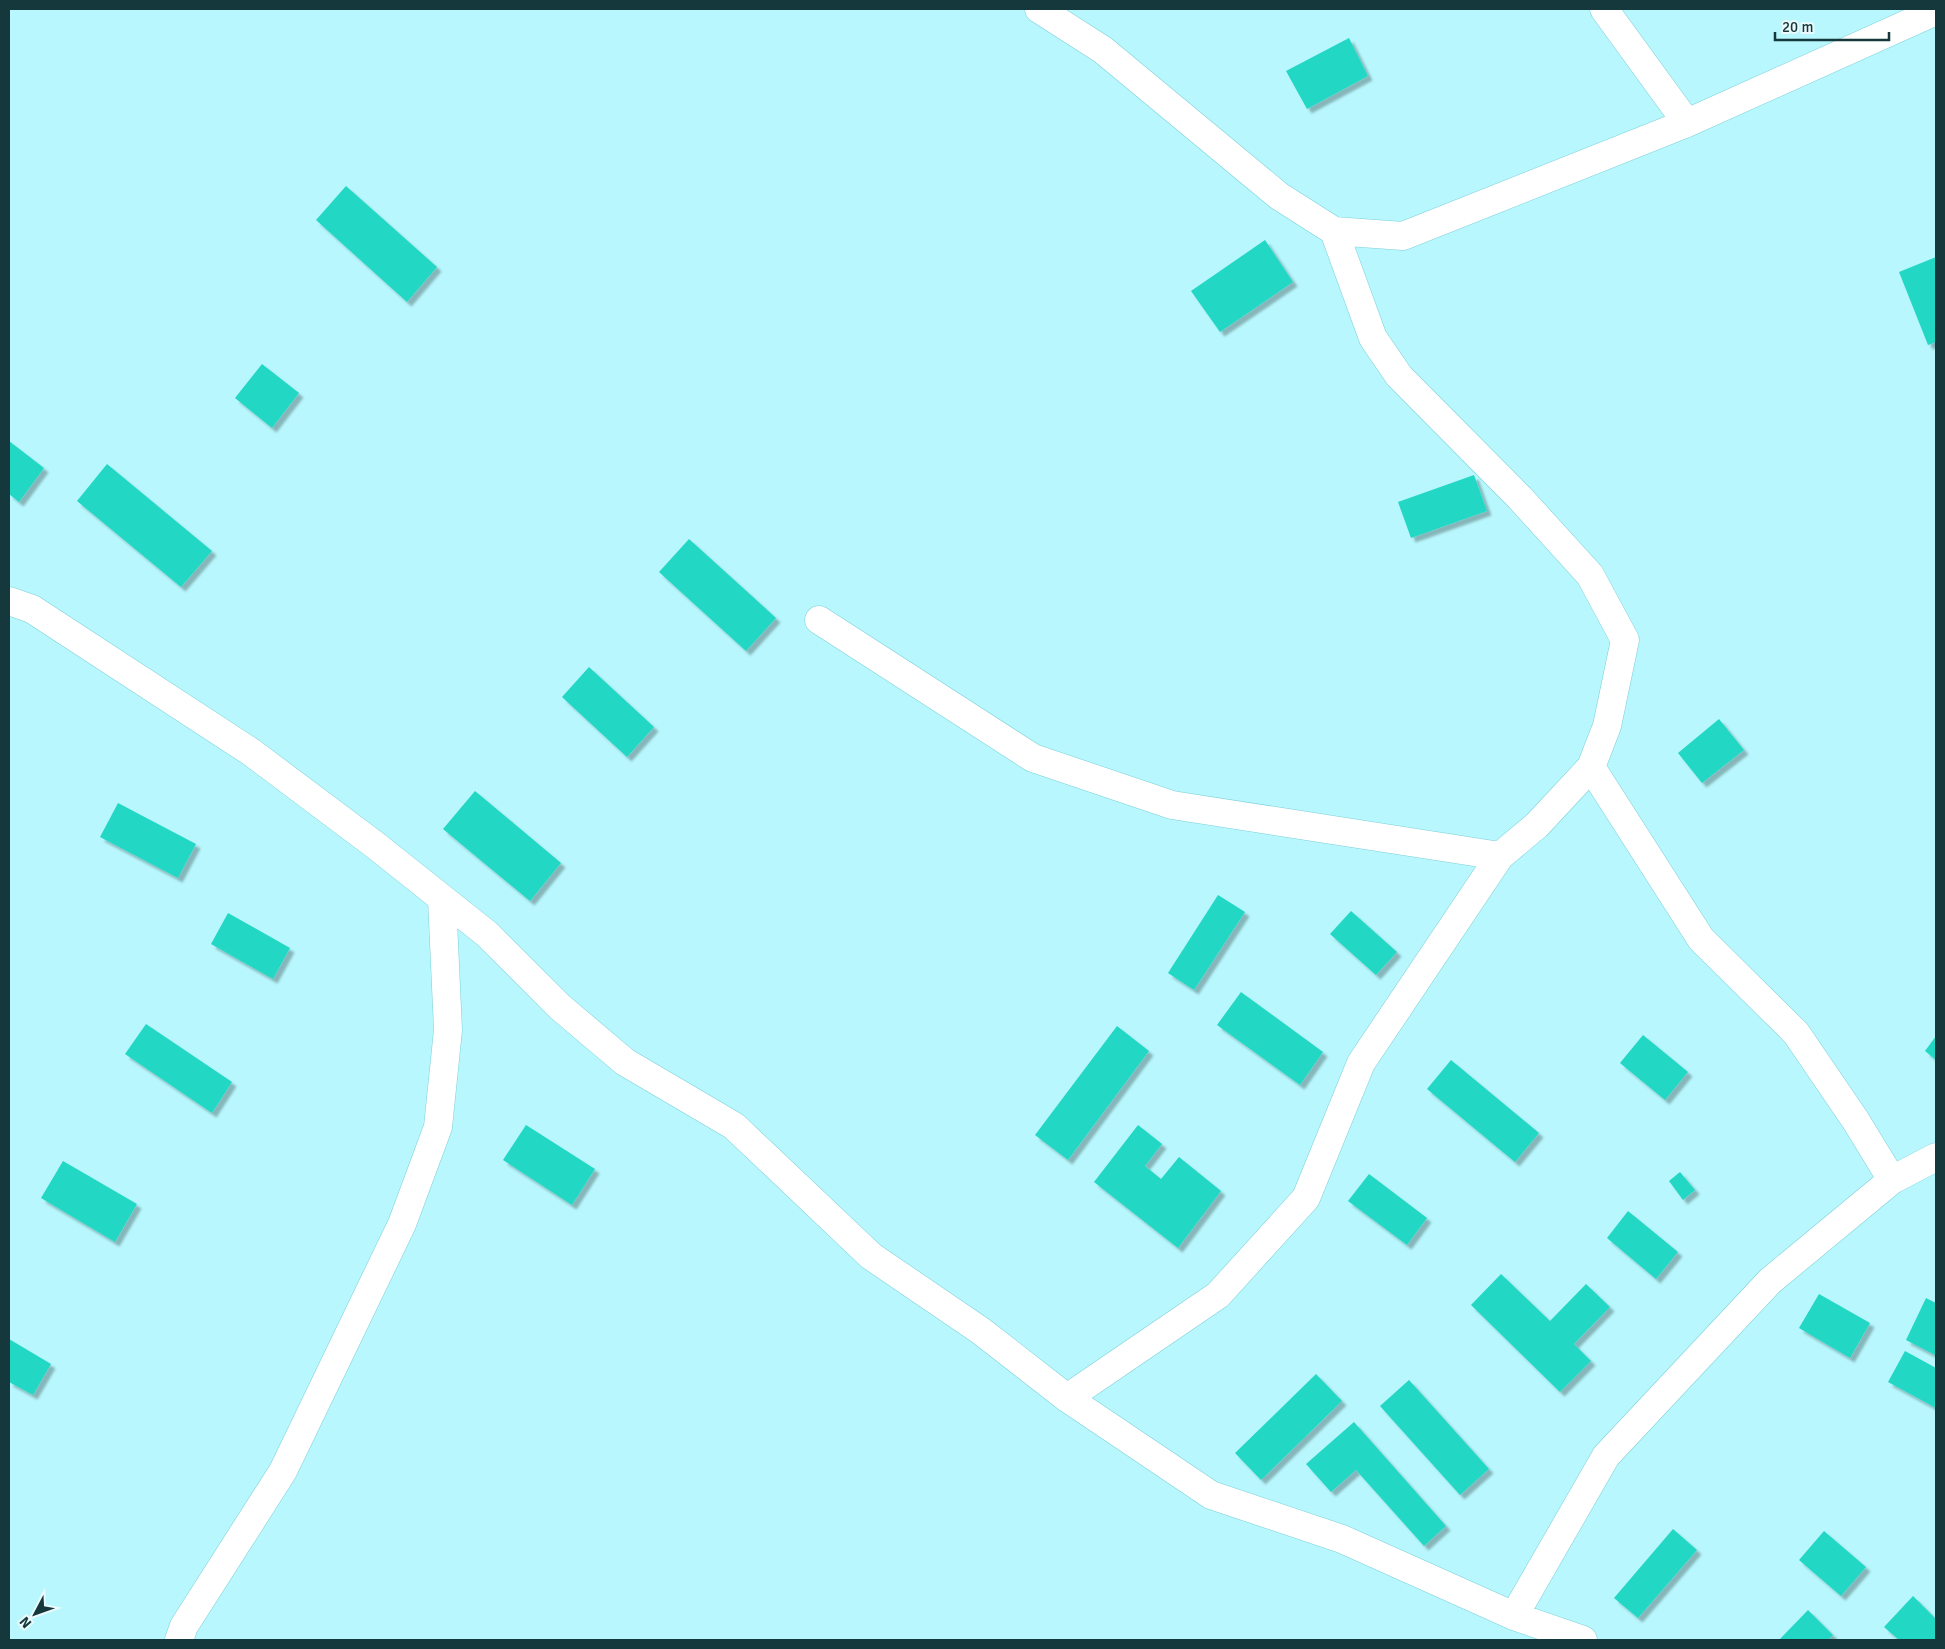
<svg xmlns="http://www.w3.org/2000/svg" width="1945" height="1649" viewBox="0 0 1945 1649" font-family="Signika,sans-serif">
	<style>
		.building { fill: #22d7c4; filter: url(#shadow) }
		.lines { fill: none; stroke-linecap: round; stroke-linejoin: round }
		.minor-casing { stroke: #7dd0d8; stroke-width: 29 }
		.minor { stroke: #fff; stroke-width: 28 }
	</style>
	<defs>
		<filter id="shadow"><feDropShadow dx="4.5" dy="4.5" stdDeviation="1" flood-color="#0004"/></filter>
	</defs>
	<rect width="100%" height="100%" fill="#b7f7fd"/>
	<path class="building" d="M1349 38 1368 76 1307 109 1286 71Z
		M346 186 437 267 407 302 316 220Z
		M1265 240 1293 282 1220 332 1191 291Z
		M1936 257V342L1928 345 1899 272Z
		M262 364 299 393 272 428 235 398Z
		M9 441 44 468 19 502 9 494Z
		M107 464 212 551 181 587 77 501Z
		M1474 475 1487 511 1411 538 1398 502Z
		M689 539 776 618 746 651 659 572Z
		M589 667 654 727 627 757 562 697Z
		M1719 719 1744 750 1702 783 1678 753Z
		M475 791 561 863 530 901 443 829Z
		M118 803 196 844 178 878 100 837Z
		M1218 895 1245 912 1194 990 1168 973Z
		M1351 911 1397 952 1376 975 1330 934Z
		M228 913 290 948 273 979 211 944Z
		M1241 992 1323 1052 1300 1085 1217 1025Z
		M146 1024 232 1082 212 1113 125 1054Z
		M1117 1026 1149 1051 1068 1160 1035 1135Z
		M1643 1035 1688 1072 1665 1100 1620 1063Z
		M1936 1036V1060L1925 1051Z
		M1451 1060 1539 1133 1515 1162 1427 1089Z
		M526 1125 595 1169 572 1205 503 1160Z
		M1138 1125 1162 1144 1145 1166 1161 1179 1179 1157 1221 1191 1178 1248 1094 1182Z
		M63 1161 137 1204 115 1242 41 1198Z
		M1680 1172 1695 1190 1683 1200 1669 1181Z
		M1369 1174 1427 1218 1407 1245 1348 1201Z
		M1628 1211 1678 1252 1656 1279 1607 1238Z
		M1501 1274 1550 1321 1586 1284 1610 1307 1574 1344 1591 1361 1560 1392 1471 1305Z
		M1819 1294 1870 1323 1850 1358 1799 1328Z
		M1926 1298 1936 1303 1935 1355 1906 1340Z
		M9 1339 51 1364 33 1395 9 1382Z
		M1905 1351 1936 1368V1408L1888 1382Z
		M1316 1374 1342 1401 1261 1480 1235 1453Z
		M1409 1380 1489 1469 1460 1495 1380 1406Z
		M1354 1422 1446 1526 1424 1546 1356 1470 1331 1492 1306 1464Z
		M1673 1529 1697 1550 1638 1618 1614 1598Z
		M1824 1531 1866 1567 1841 1596 1799 1560Z
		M1913 1596 1936 1619V1640H1899L1884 1627Z
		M1808 1610 1833 1635 1828 1640H1779Z"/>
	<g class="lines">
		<defs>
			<path id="minor" d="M1039 9 1103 50 1279 196 1334 231 1403 236 1687 123 1936 11
				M1604 9 1687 123
				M1334 231 1373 338 1399 376 1520 498 1590 575 1625 640 1607 726 1591 767 1701 939 1796 1033 1856 1121 1892 1180
				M9 601 32 609 251 752 375 845 487 934 560 1007 625 1062 734 1126 871 1256 981 1331 1067 1398 1211 1495 1342 1539 1514 1616 1583 1640
				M819 620 1033 758 1172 805 1500 856
				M1067 1398 1218 1295 1306 1198 1361 1063 1500 856 1537 825 1591 767
				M1514 1616 1606 1456 1770 1281 1892 1180 1936 1157
				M179 1640 184 1626 283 1471 402 1224 438 1127 448 1030 442 899"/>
		</defs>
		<use href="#minor" class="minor-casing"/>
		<use href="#minor" class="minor"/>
	</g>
	<rect width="1945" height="1649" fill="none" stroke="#14383b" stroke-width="20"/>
	<g transform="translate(35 1614) rotate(229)" stroke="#ebfafc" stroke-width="4" paint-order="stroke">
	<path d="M0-4L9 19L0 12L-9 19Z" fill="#14383b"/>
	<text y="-8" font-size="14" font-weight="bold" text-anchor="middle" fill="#14383b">N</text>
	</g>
	<path d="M1775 32v8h114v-8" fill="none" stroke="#14383b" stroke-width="2.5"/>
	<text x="1782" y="32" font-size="15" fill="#14383b" stroke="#ebfafc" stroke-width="4" paint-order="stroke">20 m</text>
</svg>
